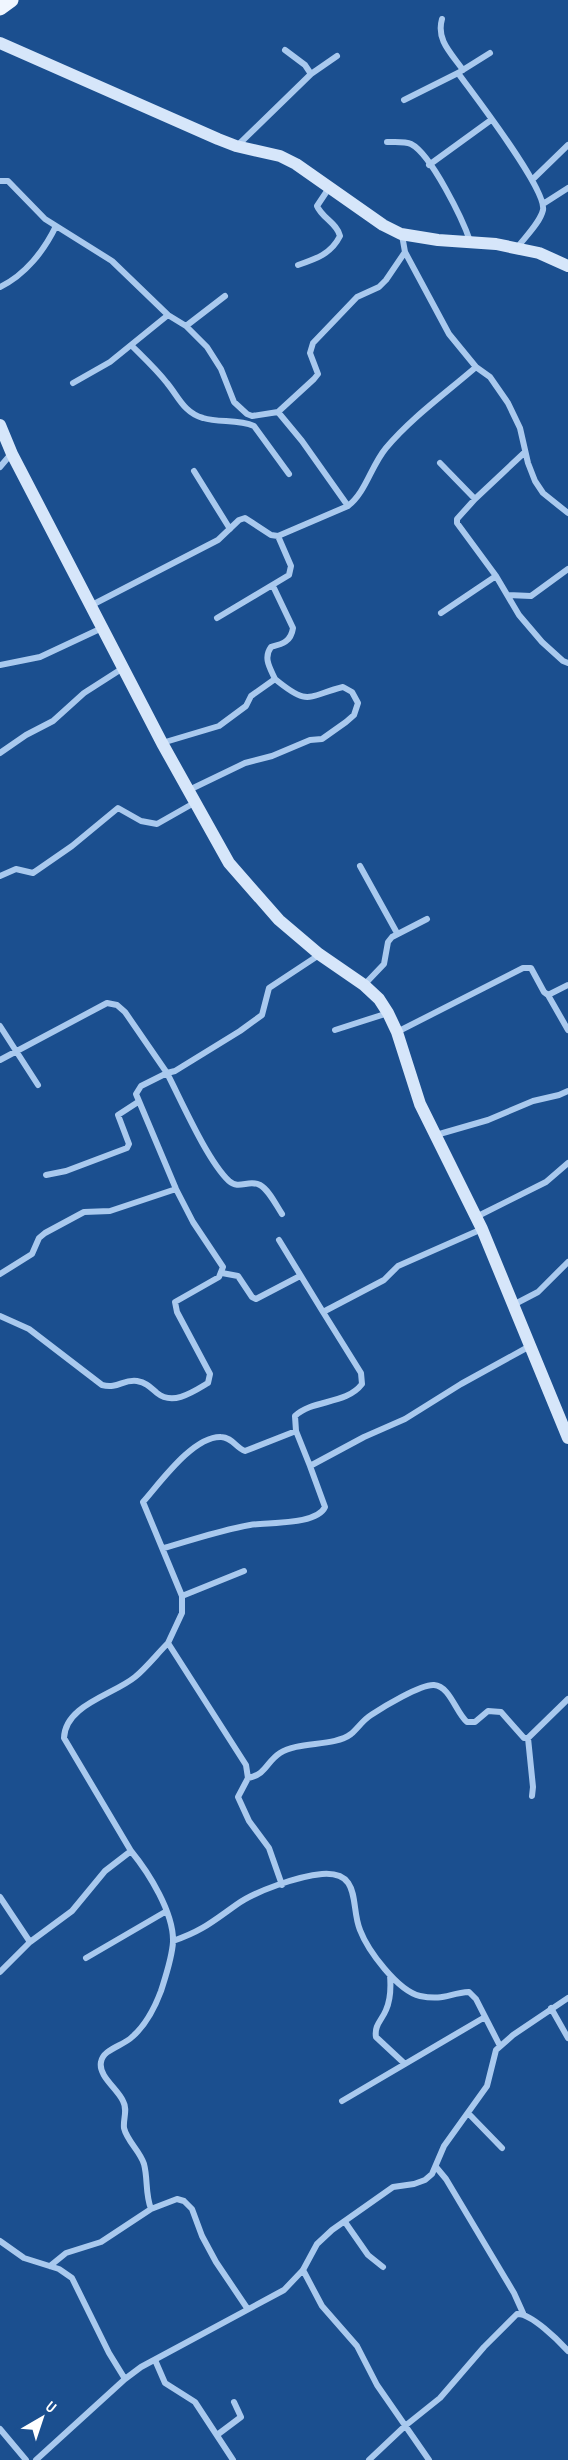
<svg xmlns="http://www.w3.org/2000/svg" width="568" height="2460" viewBox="0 0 568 2460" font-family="'Sofia Sans Condensed',sans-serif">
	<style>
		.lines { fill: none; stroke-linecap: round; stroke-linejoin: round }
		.street { stroke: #a9c9ee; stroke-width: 6 }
		.secondary { stroke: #d6e6fa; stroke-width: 12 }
		.primary { stroke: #f0f6ff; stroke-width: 15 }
	</style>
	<rect width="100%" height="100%" fill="#1b4f8f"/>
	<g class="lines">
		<path class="street" d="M442 19C436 40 451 53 463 70
			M285 50 305 65 311 74
			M458 73C473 94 547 189 543 210 540 223 525 237 517 248
			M404 100 458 73 490 53
			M387 142C394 142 405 141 411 144 431 154 463 220 470 241
			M237 146 311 74 337 56
			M429 165 491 120
			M533 179 568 145
			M0 181H8L45 219 112 261 168 315 186 326 207 347 221 369 234 402 247 414 252 416 278 412 314 379 318 374 310 353 313 343 357 297 379 287 386 280 405 252
			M543 204 568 188
			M402 235 405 252 449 334 476 367 490 377 508 403 520 428 528 463 535 481 543 493 568 513
			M298 265C316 259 331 254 340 236 337 223 322 218 317 206L329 188
			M0 287C25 275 44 251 56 226
			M186 326 225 296
			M131 345C143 357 156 369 167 383 178 396 184 413 203 418 219 423 238 419 254 426L289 474
			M73 383 110 362 168 315
			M278 412 302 441 348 506
			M525 452 475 499 457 519V523L496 576 519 615 542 642 563 661 568 663
			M440 463 475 499
			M0 467 11 454
			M194 471 230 529
			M508 595 531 596 568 569
			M90 606 218 540 239 520 245 518 271 535 278 536 348 506C366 492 371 466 386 448 411 418 446 393 476 367
			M441 613 496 576
			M217 618 289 575 291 566 278 536
			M0 665 40 657 102 628
			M162 743 219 726 246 706 251 696 275 679C270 668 263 658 271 647 282 644 291 642 293 628L273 586
			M0 753 26 735 53 721 84 693 123 668
			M189 790 245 763 272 756 310 740 322 739 346 722 354 715 358 703 352 692 343 687C307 696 309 707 275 679
			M360 866 397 933
			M0 876 16 869 33 873 72 846 118 808 141 821 157 824 194 803
			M364 985 384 964 388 942 392 937 427 919
			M548 995 568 1030
			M0 1026 38 1085
			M335 1030 388 1013
			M397 1032 523 968H531L544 992 548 995 568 985
			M0 1060 107 1003 117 1005 125 1012 167 1073 175 1071 240 1031 262 1015 269 988 319 955
			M436 1135 488 1120 533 1101 559 1095 568 1091
			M46 1175 66 1171 127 1148 129 1144 118 1115 138 1102
			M476 1217 546 1182 568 1163
			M279 1240 323 1312
			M222 1273 238 1276 252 1297 256 1299 300 1276
			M0 1274 32 1254 39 1238 45 1233 84 1212 110 1211 176 1189
			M513 1305 538 1292 568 1262
			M0 1316 29 1329 102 1385C118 1389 123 1379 137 1381 147 1383 150 1387 157 1393 173 1406 193 1392 208 1383L210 1374 177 1312 175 1302 219 1277 223 1267 193 1222 176 1189 136 1094 141 1086 167 1073C182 1102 207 1160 229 1181 239 1190 249 1179 260 1185 269 1190 276 1205 282 1214
			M310 1466 296 1431 295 1416C313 1399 346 1405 362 1384L361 1373 323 1312 384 1280 398 1266 482 1229
			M164 1548C192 1540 221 1530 250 1525 268 1522 317 1525 325 1507L310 1466 364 1437 405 1419 461 1384 530 1346
			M182 1596 244 1571
			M528 1738 533 1787 532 1796
			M248 1778C267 1774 266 1762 280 1753 299 1741 334 1747 351 1734 358 1728 363 1720 371 1715 383 1707 421 1684 434 1685 450 1686 456 1713 467 1722H475L488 1711 501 1712 524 1738H528L568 1699
			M131 1851 64 1738C65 1705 113 1695 135 1677 147 1667 157 1654 168 1643
			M282 1885 269 1848 249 1821 238 1797 248 1778 246 1765 168 1643 182 1613V1596L143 1502C160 1483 193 1436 221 1437 232 1437 236 1448 245 1451L296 1431
			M0 1897 30 1942
			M173 1941C202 1931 212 1922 236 1905 255 1891 299 1876 322 1874 362 1871 350 1906 360 1930 368 1951 398 1991 420 1996 444 2001 449 1993 469 1992L476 1999 500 2046
			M86 1958 165 1912
			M0 1972 30 1942 72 1911 105 1871 131 1851C149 1873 174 1913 173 1942 172 1958 166 1975 161 1991 155 2007 146 2025 132 2037 123 2046 103 2049 101 2062 98 2076 118 2089 123 2101 128 2110 123 2118 124 2128 127 2141 140 2151 144 2164 148 2179 145 2193 151 2209
			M390 1975C391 1987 391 1999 386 2010 382 2020 374 2025 376 2037L405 2064
			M551 2008 568 2038
			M342 2101 485 2017
			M468 2113 502 2148
			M436 2167 446 2179 514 2293 523 2313
			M345 2222 368 2255 383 2267
			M0 2241 24 2258 59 2269 72 2278 109 2353 125 2379
			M50 2266 66 2253 101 2242 151 2209 177 2199 184 2201 192 2209 202 2236 216 2262 247 2308
			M303 2270 322 2306 357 2346 377 2385 429 2460
			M155 2360 165 2383 195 2402 233 2460
			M0 2429 26 2460
			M217 2435 241 2417 234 2402
			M36 2460 125 2379 141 2367 284 2290 303 2270 317 2244 332 2230 393 2187 414 2184 425 2180 432 2174 444 2146 487 2086 496 2050 513 2035 568 1998
			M369 2460 405 2426 440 2398 484 2347 517 2314C531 2313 559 2341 568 2351"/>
		<path class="secondary" d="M0 43 218 139 236 146 280 156 296 164 383 225 401 234 438 240 496 244 539 253 568 266
			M0 425 12 454 162 743 229 863 279 920 319 954 364 985 379 999 388 1013 397 1032 420 1104 482 1229 568 1438"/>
		<path class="primary" d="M0 8 11 0"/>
	</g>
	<g transform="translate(42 2418) rotate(39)" stroke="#1b4f8f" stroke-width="4.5" paint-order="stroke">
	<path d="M0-4.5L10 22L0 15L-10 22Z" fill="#ffffff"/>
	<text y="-9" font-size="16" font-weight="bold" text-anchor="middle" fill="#ffffff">U</text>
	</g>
</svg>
